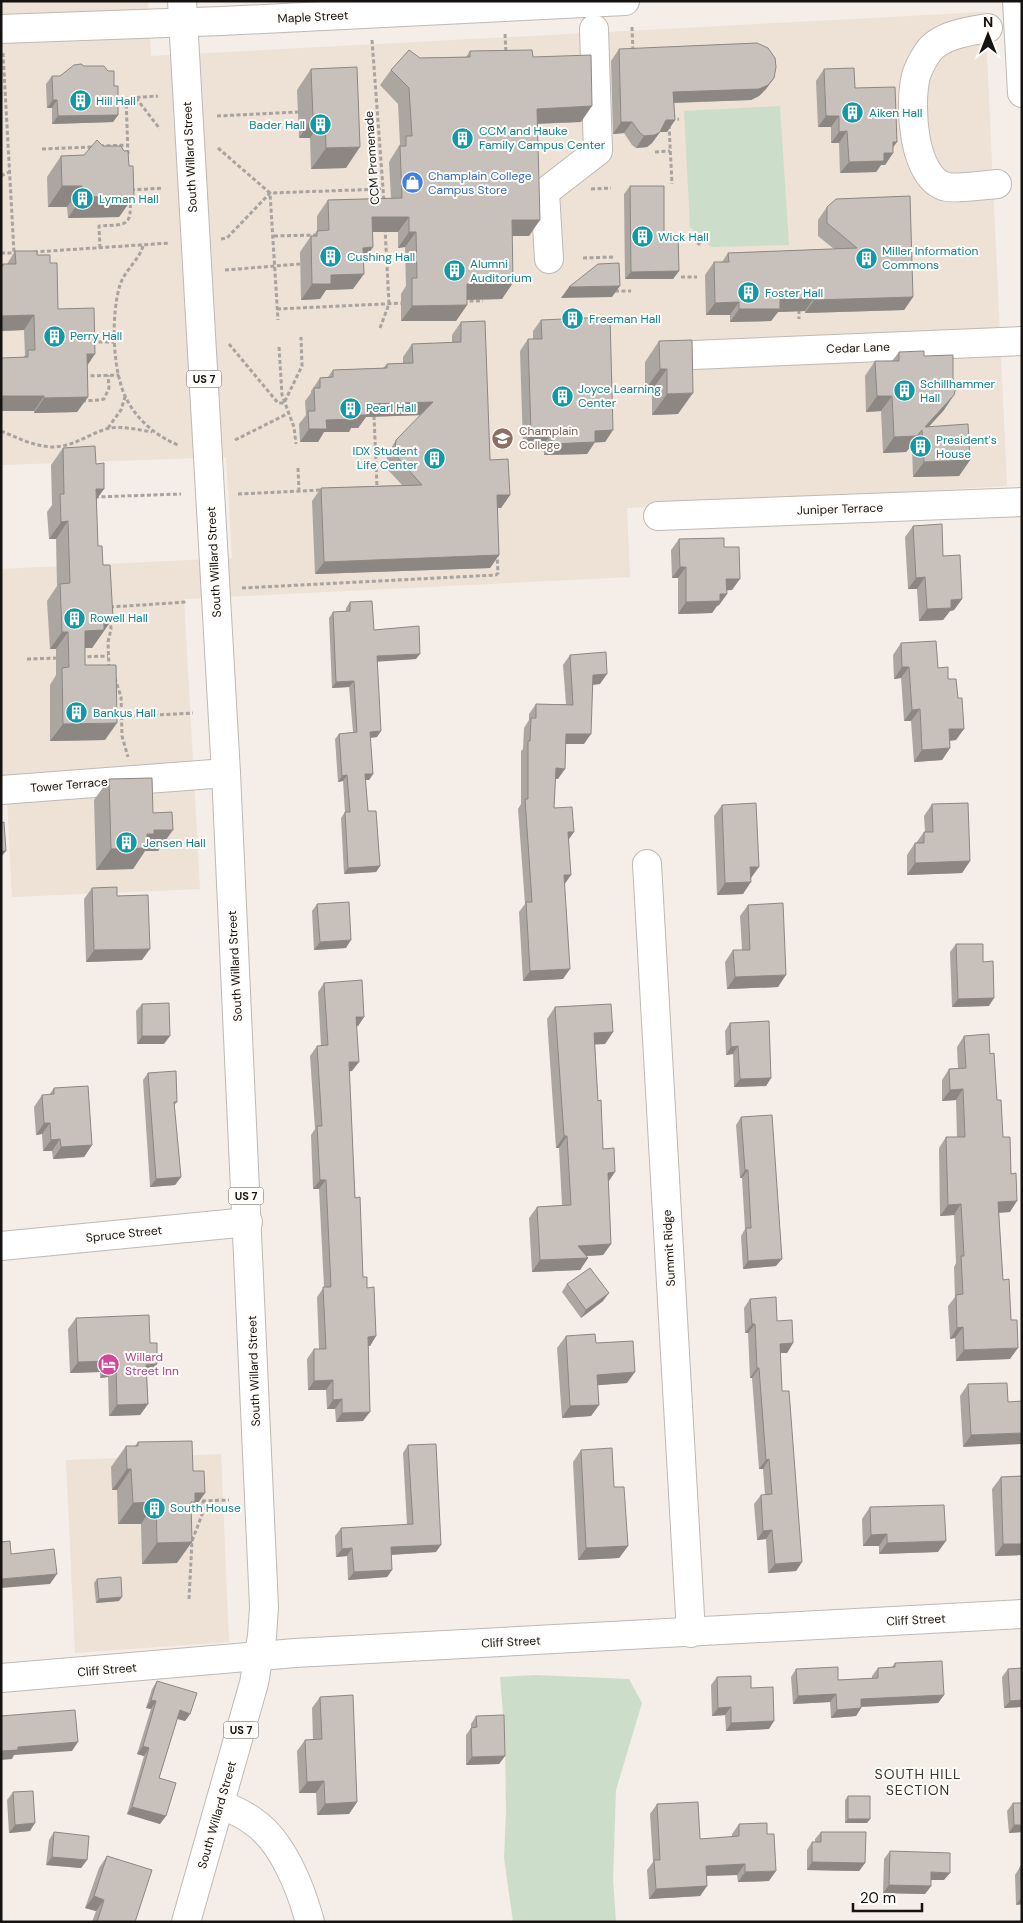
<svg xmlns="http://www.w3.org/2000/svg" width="1023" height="1923" viewBox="0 0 1023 1923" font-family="'DM Sans',sans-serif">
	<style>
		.built { fill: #eee1d6 }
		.green { fill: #ccdec9 }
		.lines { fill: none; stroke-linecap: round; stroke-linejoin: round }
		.minor-casing { stroke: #bfb9b3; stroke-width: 30 }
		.major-casing { stroke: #bfb9b3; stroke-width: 30 }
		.path { stroke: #a9a3a0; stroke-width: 3; stroke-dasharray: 4 2.5; stroke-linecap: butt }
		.minor { stroke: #fff; stroke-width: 28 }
		.major { stroke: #fff; stroke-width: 28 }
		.wall { fill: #aca6a1 }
		.shaded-wall { fill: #8c8783 }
		.building { fill: #c8c1bb; stroke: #8c8783 }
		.labels { text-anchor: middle; stroke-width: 4; stroke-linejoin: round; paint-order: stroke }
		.shield { fill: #fefcf9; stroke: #5b5856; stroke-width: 1 }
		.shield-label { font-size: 11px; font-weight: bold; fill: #151210 }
		.street-label { font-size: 12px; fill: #151210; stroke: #fefcf9 }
		.culture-label { font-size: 12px; fill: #0d838f; stroke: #fefcf9; text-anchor: start }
		.shop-label { font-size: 12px; fill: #366cbe; stroke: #fefcf9; text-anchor: start }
		.education-label { font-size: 12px; fill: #785e54; stroke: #fefcf9; text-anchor: start }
		.hotel-label { font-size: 12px; fill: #b23c85; stroke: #fefcf9; text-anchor: start }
		.neighbourhood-label { font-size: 14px; letter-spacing: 1px; fill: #3b3632; stroke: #fefcf9 }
	</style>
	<rect width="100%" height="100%" fill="#f4ede8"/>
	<path class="built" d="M1 1H148L151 56 985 12 1007 486 627 508 630 577 184 599 200 889 12 897 7 799 1 779V569L232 558 226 457 1 465Z
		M221 1454 229 1642 75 1653 66 1460Z"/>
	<path class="green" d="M780 106 789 245 711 247 690 227 684 111Z
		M535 1675 629 1679 642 1703 616 1790 613 1880 616 1922H513L504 1858 506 1813 505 1738 500 1677Z"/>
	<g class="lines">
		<defs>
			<path id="minor" d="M1017 1 1022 93
				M988 28C969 31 940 35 928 52 924 58 918 69 916 76 909 103 912 179 947 187 956 189 985 185 997 184
				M1 29 222 21 625 1
				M549 259 545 192 598 151 594 29
				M694 355 1022 341
				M658 516 1022 502
				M1 790 226 773
				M647 864 691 1633
				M1 1246 248 1222
				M1 1678 295 1653 1022 1614
				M220 1804C232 1809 244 1814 254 1822 283 1842 301 1889 310 1922"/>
			<path id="major" d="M182 1 226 773 264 1607 262 1636 254 1683 186 1922"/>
		</defs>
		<use href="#minor" class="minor-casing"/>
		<use href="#major" class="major-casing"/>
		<path class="path" d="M632 27 633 52
			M505 34 506 53
			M372 40 384 202
			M3 53 14 253
			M126 98 128 155
			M136 98 160 129
			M117 99 158 96
			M217 116 298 112
			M671 120 679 119
			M669 125 672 184
			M100 146 128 145
			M218 148 270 193 278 320
			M42 149 94 147
			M655 152 670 151
			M1 176 9 172
			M591 189 611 188
			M131 190 163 188
			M274 236 317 235
			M693 238 700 245
			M221 239 227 238 270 193 383 189
			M143 246C139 260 125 270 120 285 111 314 112 370 126 398 137 420 156 436 178 445
			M100 248 99 226C127 224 132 228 130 196
			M34 252 170 243
			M1 253H16
			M583 258 613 257
			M225 270 300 264
			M681 277H697
			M615 291H631
			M463 301H483
			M277 309 404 303
			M799 310V319
			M380 328 389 304 385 228
			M92 342H114
			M229 344 278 403H284L302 366 301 337
			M279 347 282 395 294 427 296 444
			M84 376 119 375
			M82 401 99 400 104 399 109 388 108 375
			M374 416 377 487
			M108 428 121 410 125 397
			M1 431C18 438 33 446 52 447 73 447 87 435 106 429 120 425 139 430 152 432
			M235 440 289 413
			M298 468 299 491
			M238 494 322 490
			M95 497 181 494
			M242 588 496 575 498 573 497 554
			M110 607 187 602
			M81 657 108 656
			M27 659 60 658
			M109 668 108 642 111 629 110 618
			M115 678 121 697 122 736 128 757
			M121 717 193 713
			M202 1501 229 1500
			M189 1599 192 1541 203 1512V1501"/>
		<use href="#minor" class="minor"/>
		<use href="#major" class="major"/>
	</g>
	<path class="wall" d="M619 49 774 78 766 89 759 96 751 100 674 103 675 120 667 132H660L652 143 647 147 636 148 632 145 624 133 613 134 611 61Z
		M470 51 533 57 581 122 537 124 529 236H512L502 299 467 300V305L456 321H401V294L406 286 405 247 398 248V232H373V247L364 261 353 289 326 290 320 299 301 300 300 252 311 236H313L317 231V216L328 200 391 198 389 162 400 144 398 104 380 85 391 70 420 58 466 57Z
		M311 69 346 168 311 169 310 138H299L297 90Z
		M824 69 855 88 893 147V153L885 165H881L876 172 840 173 839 143H831V127H818L816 81Z
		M52 76 114 86 118 115 113 122 52 124V108H47L46 84Z
		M103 146 129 166 134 196 119 217 68 218 67 207H48L47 177 61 156 84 155Z
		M630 186 679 271 673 279H625L624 194Z
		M827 207 913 297 904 310 805 313V311L778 312 771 321 730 322V315H706L705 275 714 262H722L728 253 834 249 818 236V220Z
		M15 251 37 255 50 263 58 309 87 366 88 397 77 412 34 413V411H1V358H23L25 355 24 330 1 331V266L3 264H7Z
		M541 320 613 430 605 442H595L587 454 544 455V444L523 445 520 351 528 339H533V331Z
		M461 322 490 460 510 495 501 508H497L499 555 490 568 315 574 312 501 321 488 402 485 389 471 386 462 388 453 396 440 421 415 366 417 358 428H351L349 432H324L318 442H300L299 424 306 415 305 401 311 393V391L320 378 328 377 333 370 383 368 387 364 403 363V357L412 344 452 343V335Z
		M659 341 678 414 652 415V390H645V362Z
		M899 352 924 356 944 410 929 426 970 460 959 476 913 477 912 445 906 452 883 453 881 411 866 412 865 376 875 361H892Z
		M63 448 96 500 98 546 113 618 92 648H85V665L105 740 50 741V685L56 675V649H50L47 601 57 586 56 539H49L47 512 52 505 51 465Z
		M913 526 943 556 962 599 954 610 950 611 943 620 919 621 917 589H908L905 537Z
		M679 539 724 547 732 590H727V594L719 605 717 606 712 613 678 614V578H672L671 550Z
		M350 602 374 630 416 659 377 661V737L370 738 373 774 369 780H365L368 811 380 866 376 872 344 874 341 818 345 812 343 781 338 782 335 739 339 734 353 732 349 687 332 688 329 618 333 612 346 611V608Z
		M901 643 938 668 948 679 956 740 950 741V748L942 760 914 762 911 721H904L901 678 894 679 893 655Z
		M570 655 600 684 593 685 584 744H565L558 779 555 778 554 808 569 839 564 885 563 979 523 981 519 912 525 904 518 809 521 804V751L523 749 524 728 529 720V714L536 704H566L563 665Z
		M109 779 153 813 158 851H145L133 869 96 870 94 800Z
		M932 804 970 861 962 873 907 875V855L915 843H916L924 832H925L924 816Z
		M722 805 751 878 743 894 717 895 714 816Z
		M92 888 142 960 86 962 84 899Z
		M317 904 346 948 314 950 312 911Z
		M748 905 778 987 727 989 725 962 733 950H742L740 916Z
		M956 944 983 962 989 1006 952 1007 950 952Z
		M324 983 364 1017 358 1026H356L352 1071H349L355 1198 363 1277 367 1288 376 1336 370 1346H368L363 1421 336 1422 335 1409H327L326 1390H308L307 1359 314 1349H319L317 1297 324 1287 319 1189H313L311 1135 315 1129 310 1056 317 1046H321L318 992Z
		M142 1004 164 1044H137L136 1011Z
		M555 1007 613 1032 605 1044H595L598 1101 603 1149 608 1182 611 1244 603 1255 586 1256 588 1258 580 1270 532 1272 529 1218 537 1207 562 1205 559 1148H556L547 1019Z
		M730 1023 771 1078 766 1086 734 1087 733 1054 726 1055 725 1031Z
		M964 1036 990 1054 1003 1137 1010 1212 999 1213 1003 1280 1010 1359 956 1361 955 1338 950 1339 948 1306 955 1297 954 1267 956 1263 954 1215 940 1216 939 1148 946 1137H957L956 1100 942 1101V1080L949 1069 958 1068 957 1047Z
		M148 1073 177 1102 174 1106 181 1177 175 1185 150 1187 143 1080Z
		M54 1088 92 1145 84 1157 53 1159 52 1151H43L42 1134 36 1135 34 1107 42 1095H49Z
		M741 1117 776 1266 743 1269 741 1236 745 1229 742 1178H740L736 1125Z
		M567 1284 603 1301 581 1318 562 1292Z
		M750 1299 777 1321 793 1343 787 1353H780L782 1391 802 1562 796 1571 768 1573 766 1539 757 1540 754 1504 761 1495H765L763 1469H759L752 1378H750L748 1333H745L744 1308Z
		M76 1318 150 1343 157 1364 149 1376H147L148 1404 140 1415 109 1416 108 1377 100 1378V1372L70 1373 68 1329Z
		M566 1336 596 1343 627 1383 597 1385 599 1405 591 1416 562 1418 557 1348Z
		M968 1384 1008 1402 963 1447 960 1396Z
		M138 1442 193 1471 205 1493 191 1513 177 1563 142 1564 141 1524H118L117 1490H112L111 1467 126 1446H135Z
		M408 1445 436 1552 391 1555 392 1570 387 1577 348 1580 347 1556 336 1557 335 1536 341 1528 407 1525 403 1453Z
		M581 1450 614 1487 628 1546 619 1558 578 1560 573 1462Z
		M1022 1476V1555L995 1556 992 1489 1001 1477Z
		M870 1507 938 1552 879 1554V1546H863L862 1519Z
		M97 1579 119 1601 96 1603 94 1583Z
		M895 1663 944 1695 938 1703 861 1707V1708L856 1716 831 1718 830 1702 793 1704 791 1677 796 1669 838 1680 872 1678V1676L878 1668 892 1667Z
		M1008 1669 1022 1707 1004 1708 1002 1677Z
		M717 1677 751 1688 769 1729 726 1731 725 1715 712 1716 711 1685Z
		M157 1681 190 1714 185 1721 177 1719 159 1778 160 1824 127 1814 144 1756 137 1754 151 1709 146 1708 152 1689Z
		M320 1697 357 1802 349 1814 317 1815 316 1793H299L297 1751 305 1740H313L312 1708Z
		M476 1716 505 1756 499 1764 466 1765V1735L471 1728V1724Z
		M13 1792 30 1831 9 1833 7 1800Z
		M848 1796 870 1819 867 1823H845V1800Z
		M1013 1803 1022 1832 1009 1833 1007 1811Z
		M657 1804 700 1839 732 1837V1834L739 1824 769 1881 738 1882 737 1875 707 1876V1886L700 1896 649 1899 647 1870 653 1862 650 1814Z
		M54 1832 87 1860 81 1868 46 1865 49 1840Z
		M821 1832 865 1863 859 1871 807 1870V1850L812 1842H815V1839Z
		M890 1851 944 1880H931V1886L925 1894 883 1893 884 1859Z
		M107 1856 135 1922H92L96 1911 85 1908 99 1868Z
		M1020 1867H1022V1904L1016 1905 1015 1875Z"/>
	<path class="shaded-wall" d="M774 78 766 89 759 96 751 100 665 103 673 92Z
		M53 100H57L52 108H47Z
		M592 106 581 122 526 124 537 109Z
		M118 115 113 122 52 124 58 116Z
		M826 116H839L831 127H818Z
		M313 117H325L310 138H299Z
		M666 120H675L667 132H658Z
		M621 122H632L624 133 613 134Z
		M847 131 839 143H831L839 132Z
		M660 132 652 143 647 147 636 148 644 136Z
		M893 142H897L889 153H893L885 165H881L876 172 840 173 849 162Z
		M360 147 346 168 311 169 326 148Z
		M62 186H82L67 207H48Z
		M134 196 119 217 68 218 82 197Z
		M372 217H409L398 232H361Z
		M512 220H540L529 236H501Z
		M409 232H416L405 247 398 248Z
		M373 247 362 263 363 248Z
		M679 271 673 279H625L631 272Z
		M364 274 353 289 326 290 320 299 301 300 312 284 331 275Z
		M513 283 502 299 456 300 467 284Z
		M620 286 612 297 561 298 569 287Z
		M913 297 904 310 805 313 814 300Z
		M780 299H813L805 311 778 312 771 321 730 322 739 309Z
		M739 302 730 315H706L715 303Z
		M467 305 456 321H401L412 306Z
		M34 315 24 330 1 331V316Z
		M87 354H95L85 369Z
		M660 369H667L652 390H645Z
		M693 393 678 414 652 415 667 394Z
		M954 395 944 410 923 433 925 427Z
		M1 396H44L34 411H1Z
		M877 396H892L881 411 866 412Z
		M88 397 77 412 34 413 44 398Z
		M433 402 424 415 366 417 358 428H351L349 432H324L318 442H300L309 429 326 420 367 404Z
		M613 430 605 442 587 443 595 431Z
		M922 430 912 445 906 452 883 453 894 437Z
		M531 433H552L544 444 523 445Z
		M595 442 587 454 544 455 552 444Z
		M970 460 959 476 913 477 924 462Z
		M96 489H104L92 506Z
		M497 495H510L501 508H488Z
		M68 521 56 539H49L61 522Z
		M499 555 490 568 315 574 324 562Z
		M680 567H686L678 578H672Z
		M925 577 917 589H908L916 578Z
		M726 579H740L732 590 718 591Z
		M720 594H727L719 605 717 606 712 613 678 614 686 602Z
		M962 599 954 610 950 611 943 620 919 621 927 609 951 600Z
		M104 618H113L92 648H73L85 631Z
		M62 632H68L56 649H50Z
		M420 654 416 659 373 662 377 656Z
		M902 667H909L901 678 894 679Z
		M607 674 600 684 586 685 593 675Z
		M354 681 349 687 332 688 336 682Z
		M920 709 911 721H904L912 710Z
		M117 723 105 740 50 741 63 724Z
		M949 729H964L956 740 941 741Z
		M381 731 377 737 366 738 370 732Z
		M566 734H591L584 744H559Z
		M950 748 942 760 914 762 922 750Z
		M556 768 565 769 558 779 549 778Z
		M365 774H373L369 780H361Z
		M347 775 343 781 338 782 342 776Z
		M154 830H173L158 851H145L133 869 96 870 111 849 147 834Z
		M568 832H574L567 842Z
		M1 851H6L1 857Z
		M970 861 962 873 907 875 915 863Z
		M380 866 376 872 344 874 348 868Z
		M750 867H759L751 878Z
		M564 875H571L564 885Z
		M751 882 743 894 717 895 725 883Z
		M351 940 346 948 314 950 320 942Z
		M150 949 142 960 86 962 94 950Z
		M570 969 563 979 523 981 530 971Z
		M786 975 778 987 727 989 735 977Z
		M994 998 989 1006 952 1007 958 999Z
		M356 1017H364L358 1026 349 1027Z
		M613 1032 605 1044 586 1045 594 1033Z
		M142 1036H170L164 1044H137Z
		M738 1046 733 1054 726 1055 731 1047Z
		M349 1062H359L352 1071 342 1072Z
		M771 1078 766 1086 734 1087 740 1079Z
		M963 1089 956 1100 942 1101 950 1090Z
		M44 1123H50L42 1134 36 1135Z
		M564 1136H567L559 1148H556Z
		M60 1139 52 1151H43L51 1140Z
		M92 1145 84 1157 53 1159 61 1147Z
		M745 1170H748L742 1178H740Z
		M615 1172 607 1184 608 1173Z
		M181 1177 175 1185 150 1187 156 1179Z
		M320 1180H326L319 1189H313Z
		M1017 1201 1010 1212 990 1213 998 1202Z
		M961 1204 954 1215 940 1216 948 1205Z
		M611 1244 603 1255 570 1257 578 1246Z
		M588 1258 580 1270 532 1272 540 1260Z
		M782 1259 776 1266 743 1269 748 1261Z
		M609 1293 603 1301 581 1318 586 1310Z
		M752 1324H755L748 1333H745Z
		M963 1327 955 1338 950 1339 957 1328Z
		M376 1336 370 1346H361L368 1337Z
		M793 1343 787 1353H774L780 1344Z
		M1018 1348 1010 1359 956 1361 964 1350Z
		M108 1361 100 1372 70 1373 78 1362Z
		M157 1364 149 1376H138L146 1365Z
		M108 1366H116L108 1377 100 1378Z
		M757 1368H759L752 1378H750Z
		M635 1372 627 1383 588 1386 597 1375Z
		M333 1380 326 1390H308L314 1381Z
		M342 1399 335 1409H327L333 1400Z
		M148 1404 140 1415 109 1416 117 1405Z
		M599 1405 591 1416 562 1418 570 1406Z
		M370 1412 363 1421 336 1422 342 1413Z
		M1022 1433V1444L963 1447 971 1435Z
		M769 1459 763 1469H759L766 1460Z
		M127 1469H131L117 1490H112Z
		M195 1493H205L190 1514H186Z
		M156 1502 141 1524H118L133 1503Z
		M772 1530 766 1539 757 1540 763 1531Z
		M887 1534 879 1546H863L871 1535Z
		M946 1541 938 1552 879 1554 887 1543Z
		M192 1542 177 1563 142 1564 157 1543Z
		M1003 1544H1022V1555L995 1556Z
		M441 1545 436 1552 386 1555 391 1547Z
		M628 1546 619 1558 578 1560 586 1548Z
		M352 1548 347 1556 336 1557 342 1549Z
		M802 1562 796 1571 768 1573 775 1564Z
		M392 1570 387 1577 348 1580 354 1572Z
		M57 1574 50 1584 1 1588V1579Z
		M122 1597 119 1601 96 1603 99 1599Z
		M836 1694 830 1702 793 1704 798 1696Z
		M944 1695 938 1703 855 1707 861 1699Z
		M151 1700 156 1701 151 1709 146 1708Z
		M1022 1700V1707L1004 1708 1010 1701Z
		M731 1707 725 1715 712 1716 718 1708Z
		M861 1708 856 1716 831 1718 837 1710Z
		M180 1710 190 1714 185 1721 175 1718Z
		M774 1721 769 1729 726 1731 731 1723Z
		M78 1742 72 1751 14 1755 12 1759 1 1760V1751L18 1747Z
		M143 1746 149 1748 144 1756 137 1754Z
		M505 1756 499 1764 466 1765 472 1757Z
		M324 1781 316 1793H299L307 1782Z
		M357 1802 349 1814 317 1815 325 1804Z
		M132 1807 166 1816 160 1824 127 1814Z
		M848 1819H870L867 1823H845Z
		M35 1823 30 1831 9 1833 15 1825Z
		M1014 1825H1022V1832L1009 1833Z
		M52 1857 87 1860 81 1868 46 1865Z
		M812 1862 865 1863 859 1871 807 1870Z
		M745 1864 737 1875 699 1876 706 1866Z
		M776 1871 769 1881 738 1882 745 1872Z
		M931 1872 950 1873 944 1880H926Z
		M889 1885 931 1886 925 1894 883 1893Z
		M707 1886 700 1896 649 1899 656 1889Z
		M94 1896 104 1900 96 1911 85 1908Z
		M1022 1897V1904L1016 1905Z"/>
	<path class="building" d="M757 43 768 48 775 58 776 67 774 78 768 85 759 89 673 92 675 120H666L660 132 655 135 644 136 640 133 632 122H621L619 49Z
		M409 50 420 58 470 57V51L532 50 533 57 591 55 592 106 537 109 540 220H512L513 283 467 284V305L412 306V278H417L416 232H409V217H372L373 247 363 248 364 274 331 275V284H312L311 236H317V231L329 230 328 200 402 198 400 146H406V136H412L409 88 391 70Z
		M81 64 84 66H104L108 71H114V86H118V115L58 116 57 100H53L52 76H60L74 65Z
		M357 67 360 147 326 148 325 117H313L311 69Z
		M854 68 855 88 895 87 897 142H893V153H884V161L849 162 847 131 839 132V116H826L824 69Z
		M97 140 103 146H121L124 151H128L129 166H133L134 196 82 197V186H62L61 156 84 155Z
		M630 186H664V235H678L679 271 631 272Z
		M910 196 913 297 814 300 813 299H780V309H739V302L715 303 714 262H729L728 253 857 248 827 223V207L836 199Z
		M15 251H37V255H50V263H57L58 309 94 308 95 354H87L88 397 44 398V396H1V358L28 357V350H35L34 315 1 316V266H3V264H16Z
		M619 263 620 286 569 287 598 264Z
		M610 317 613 430 595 431V442L552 444V433H531L528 339H542L541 320Z
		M485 321 490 460 508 459 510 495H497L499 555 324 562 321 488 422 485 398 458 395 449 396 440 433 402 367 404V415H358V419L326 420 327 429H309L308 411H315L314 388H320V378L333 377V370L387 368V364L413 363 412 344 461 342V322Z
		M692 340 693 393 667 394V369H660L659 341Z
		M924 351V356L953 355V381L956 387 954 395 925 427 968 424 970 460 924 462 922 430 917 436 894 437 892 396H877L875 361H899V352Z
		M95 446 96 464 104 463V489H96L98 546H102L103 565H110L113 618H104V630L85 631V665H116L117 723 63 724 62 668 69 667 68 632H62L60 584 70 583 68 521 61 522 60 494H64L63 448Z
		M942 524 943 556 960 555 962 599 951 600V608L927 609 925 577 916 578 913 526Z
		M724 538V547H739L740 579H726L727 594H720V601L686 602V567H680L679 539Z
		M372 601 374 630 419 626 420 654 377 656 381 731 370 732 373 774H365L368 811H376L380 866 348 868 345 812H350L347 775 342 776 339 734 357 732 354 681 336 682 333 612 350 611V602Z
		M936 641 938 668 948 667V679H956L958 698H962L964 729H949L950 748 922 750 920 709 912 710 909 667H902L901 643Z
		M606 652 607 674 593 675 591 734H566L565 769 556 768 554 808 572 807 574 832H568L571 875H564L570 969 530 971 526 902H532L525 799H528V741H530L531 718H536V704L573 705 570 655Z
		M152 778 153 813 172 812 173 830H154V834H147V848L111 849 109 779Z
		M756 803 759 867H750L751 882 725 883 722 805Z
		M968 803 970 861 915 863V843H924V832H933L932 804Z
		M4 822 6 851H1V823Z
		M117 887V896L148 895 150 949 94 950 92 888Z
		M349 902 351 940 320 942 317 904Z
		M783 903 786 975 735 977 733 950H750L748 905Z
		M956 944H983V962L993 961 994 998 958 999Z
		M362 980 364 1017H356L359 1062H349L355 1198 360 1197 363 1277H367V1288L374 1287 376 1336 368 1337 370 1412 342 1413V1399L333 1400V1380L314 1381V1349H326L323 1287H331L326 1180H320L317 1126H322L317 1046 328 1045 324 983Z
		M169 1003 170 1036H142V1004Z
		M611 1004 613 1032 594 1033 598 1101 601 1100 603 1149 614 1148 615 1172 608 1173 611 1244 578 1246 588 1258 540 1260 537 1207 571 1205 567 1136H564L555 1007Z
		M769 1021 771 1078 740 1079 738 1046 731 1047 730 1023Z
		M989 1034 990 1054 994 1053 997 1100H1001L1003 1137H1010L1011 1174 1016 1173 1017 1201 998 1202 1003 1280 1009 1279 1011 1320H1017L1018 1348 964 1350 963 1327 957 1328 956 1295 963 1294 961 1256H964L961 1204 948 1205 946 1137H965L963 1089 950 1090 949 1069 966 1068 964 1036Z
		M176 1071 177 1102H174L181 1177 156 1179 148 1073Z
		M88 1086 92 1145 61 1147 60 1139 51 1140 50 1123H44L42 1095 54 1094V1088Z
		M772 1115 782 1259 748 1261 746 1228H751L748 1170H745L741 1117Z
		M590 1268 609 1293 586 1310 567 1284Z
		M776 1297 777 1321 792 1320 793 1343 780 1344 782 1391H789L802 1562 775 1564 772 1530 763 1531 761 1495 772 1494 769 1459 766 1460 759 1368H757L755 1324H752L750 1299Z
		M149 1315 150 1343H157V1364L146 1365 148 1404 117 1405 116 1366H108V1361L78 1362 76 1318Z
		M595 1334 596 1343 633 1341 635 1372 597 1375 599 1405 570 1406 566 1336Z
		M1007 1383 1008 1402 1022 1401V1433L971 1435 968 1384Z
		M192 1441 193 1471H204L205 1493H195V1502H191L192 1542 157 1543 156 1502 133 1503 131 1469H127L126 1446H138V1442Z
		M436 1444 441 1545 391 1547 392 1570 354 1572 352 1548 342 1549 341 1528 413 1524 408 1445Z
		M612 1448 614 1487H624L628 1546 586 1548 581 1450Z
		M1022 1476V1544H1003L1001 1477Z
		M944 1505 946 1541 887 1543V1534L871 1535 870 1507Z
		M10 1541 11 1554 54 1549 57 1574 1 1579V1542Z
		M121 1577 122 1597 99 1599 97 1579Z
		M942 1661 944 1695 861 1699V1708L837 1710 836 1694 798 1696 796 1669 838 1667V1680L878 1678V1668L895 1667V1663Z
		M1022 1668V1700L1010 1701 1008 1669Z
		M751 1676V1688L773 1687 774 1721 731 1723V1707L718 1708 717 1677Z
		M157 1681 197 1693 190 1714 180 1710 159 1778 176 1783 166 1816 132 1807 149 1748 143 1746 156 1701 151 1700Z
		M353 1695 357 1802 325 1804 324 1781 307 1782 305 1740 322 1739 320 1697Z
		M75 1710 78 1742 18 1747V1750L1 1751V1716Z
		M504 1715 505 1756 472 1757 471 1728 477 1727 476 1716Z
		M33 1791 35 1823 15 1825 13 1792Z
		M848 1796H870V1819H848Z
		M698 1802 700 1839 739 1836V1824L767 1823V1834H774L776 1871 745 1872V1864L706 1866 707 1886 656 1889 654 1860H660L657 1804Z
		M1013 1803H1022V1825H1014Z
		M54 1832 89 1836 87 1860 52 1857Z
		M821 1832H866L865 1863 812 1862V1842H821Z
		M890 1851 950 1853V1873L931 1872V1886L889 1885Z
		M107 1856 152 1870 135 1922H97L104 1900 94 1896Z
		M1020 1867H1022V1895Z"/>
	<defs>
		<symbol id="building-disc" viewBox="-11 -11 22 22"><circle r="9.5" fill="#0f9aa8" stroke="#fefcf9"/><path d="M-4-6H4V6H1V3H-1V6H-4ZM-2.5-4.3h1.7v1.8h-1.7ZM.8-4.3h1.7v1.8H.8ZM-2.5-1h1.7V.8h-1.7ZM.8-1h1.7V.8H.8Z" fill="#fff"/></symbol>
		<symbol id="shop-disc" viewBox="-11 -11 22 22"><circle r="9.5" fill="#3f7fe0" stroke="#fefcf9"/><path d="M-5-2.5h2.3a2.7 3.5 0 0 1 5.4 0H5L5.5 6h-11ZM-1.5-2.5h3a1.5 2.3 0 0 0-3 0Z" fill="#fff"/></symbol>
		<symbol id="university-disc" viewBox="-11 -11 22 22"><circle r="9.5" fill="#8d6e63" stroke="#fefcf9"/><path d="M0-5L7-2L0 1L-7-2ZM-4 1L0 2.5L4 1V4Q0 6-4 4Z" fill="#fff"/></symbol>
		<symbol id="hotel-disc" viewBox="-11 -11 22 22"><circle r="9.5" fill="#d1479c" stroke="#fefcf9"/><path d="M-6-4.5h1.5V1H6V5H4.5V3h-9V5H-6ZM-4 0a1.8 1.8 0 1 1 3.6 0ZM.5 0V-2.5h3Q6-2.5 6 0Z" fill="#fff"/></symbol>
	</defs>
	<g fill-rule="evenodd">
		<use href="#building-disc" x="68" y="88" width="25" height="25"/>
		<use href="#building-disc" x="840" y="100" width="25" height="25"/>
		<use href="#building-disc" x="308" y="112" width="25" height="25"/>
		<use href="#building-disc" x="450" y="126" width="25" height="25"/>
		<use href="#shop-disc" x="400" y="170" width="25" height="25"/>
		<use href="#building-disc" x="70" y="186" width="25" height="25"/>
		<use href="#building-disc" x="630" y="224" width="25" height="25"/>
		<use href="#building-disc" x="318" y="244" width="25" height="25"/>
		<use href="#building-disc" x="854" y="246" width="25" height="25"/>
		<use href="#building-disc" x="442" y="258" width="25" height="25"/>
		<use href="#building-disc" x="736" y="280" width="25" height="25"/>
		<use href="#building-disc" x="560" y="306" width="25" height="25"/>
		<use href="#building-disc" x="42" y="324" width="25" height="25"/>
		<use href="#building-disc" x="892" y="378" width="25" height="25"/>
		<use href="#building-disc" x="550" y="384" width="25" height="25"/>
		<use href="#building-disc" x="338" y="396" width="25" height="25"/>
		<use href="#university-disc" x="490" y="426" width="25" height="25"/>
		<use href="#building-disc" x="908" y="434" width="25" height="25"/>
		<use href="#building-disc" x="422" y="446" width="25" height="25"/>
		<use href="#building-disc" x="62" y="606" width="25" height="25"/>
		<use href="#building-disc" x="64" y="700" width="25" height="25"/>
		<use href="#building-disc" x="114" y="830" width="25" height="25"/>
		<use href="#hotel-disc" x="96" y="1352" width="25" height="25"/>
		<use href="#building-disc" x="142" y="1496" width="25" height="25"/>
	</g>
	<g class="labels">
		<g class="shield">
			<rect x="186.5" y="370.5" width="35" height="17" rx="4"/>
			<rect x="228.5" y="1187.5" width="35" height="17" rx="4"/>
			<rect x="223.5" y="1721.5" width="35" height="17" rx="4"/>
		</g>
		<g class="shield-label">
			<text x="204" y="383">US 7</text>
			<text x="246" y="1200">US 7</text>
			<text x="241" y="1734">US 7</text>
		</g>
		<g class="street-label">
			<text transform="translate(313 17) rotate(-3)" y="4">Maple Street</text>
			<text transform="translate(190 157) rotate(-93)" y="4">South Willard Street</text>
			<text transform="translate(372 158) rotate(-94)" y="4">CCM Promenade</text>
			<text transform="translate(858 348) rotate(-2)" y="4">Cedar Lane</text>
			<text transform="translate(840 509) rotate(-2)" y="4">Juniper Terrace</text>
			<text transform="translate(214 562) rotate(-93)" y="4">South Willard Street</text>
			<text transform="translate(69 785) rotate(-5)" y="4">Tower Terrace</text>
			<text transform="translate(235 966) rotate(-93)" y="4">South Willard Street</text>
			<text transform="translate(124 1234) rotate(-6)" y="4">Spruce Street</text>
			<text transform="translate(669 1248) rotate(-93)" y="4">Summit Ridge</text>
			<text transform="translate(254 1371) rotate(-92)" y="4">South Willard Street</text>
			<text transform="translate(916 1620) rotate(-3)" y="4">Cliff Street</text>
			<text transform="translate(511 1642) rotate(-3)" y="4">Cliff Street</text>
			<text transform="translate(107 1670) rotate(-5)" y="4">Cliff Street</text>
			<text transform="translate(217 1815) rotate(-74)" y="4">South Willard Street</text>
		</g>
		<g class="culture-label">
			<text x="96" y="105">Hill Hall</text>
			<text x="869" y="117">Aiken Hall</text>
			<text x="305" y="129" text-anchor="end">Bader Hall</text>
			<text x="479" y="135">CCM and Hauke<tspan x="479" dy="14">Family Campus Center</tspan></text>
			<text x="99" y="203">Lyman Hall</text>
			<text x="658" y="241">Wick Hall</text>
			<text x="882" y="255">Miller Information<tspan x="882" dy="14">Commons</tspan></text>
			<text x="347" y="261">Cushing Hall</text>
			<text x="470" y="268">Alumni<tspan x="470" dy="14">Auditorium</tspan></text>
			<text x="765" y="297">Foster Hall</text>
			<text x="589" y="323">Freeman Hall</text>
			<text x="70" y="340">Perry Hall</text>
			<text x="920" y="388">Schillhammer<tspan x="920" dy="14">Hall</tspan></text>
			<text x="578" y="393">Joyce Learning<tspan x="578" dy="14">Center</tspan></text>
			<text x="366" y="412">Pearl Hall</text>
			<text x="936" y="444">President's<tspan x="936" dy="14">House</tspan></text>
			<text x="418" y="455" text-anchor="end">IDX Student<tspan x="418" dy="14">Life Center</tspan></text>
			<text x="90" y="622">Rowell Hall</text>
			<text x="93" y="717">Bankus Hall</text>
			<text x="143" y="847">Jensen Hall</text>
			<text x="170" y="1512">South House</text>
		</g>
		<g class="shop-label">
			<text x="428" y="180">Champlain College<tspan x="428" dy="14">Campus Store</tspan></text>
		</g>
		<g class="education-label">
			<text x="519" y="435">Champlain<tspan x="519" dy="14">College</tspan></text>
		</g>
		<g class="hotel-label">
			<text x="125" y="1361">Willard<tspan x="125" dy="14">Street Inn</tspan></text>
		</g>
		<g class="neighbourhood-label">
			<text x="918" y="1779">SOUTH HILL<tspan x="918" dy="16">SECTION</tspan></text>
		</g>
	</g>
	<rect width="1023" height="1923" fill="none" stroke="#151210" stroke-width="5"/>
	<g transform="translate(988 35)" stroke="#fefcf9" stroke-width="4" paint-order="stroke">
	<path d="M0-4L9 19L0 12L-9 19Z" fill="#151210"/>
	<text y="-8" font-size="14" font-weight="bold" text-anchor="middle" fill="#151210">N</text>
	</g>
	<path d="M853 1903v8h69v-8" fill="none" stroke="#151210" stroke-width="2.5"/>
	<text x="860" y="1903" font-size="15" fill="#151210" stroke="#fefcf9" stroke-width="4" paint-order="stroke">20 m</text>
</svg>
